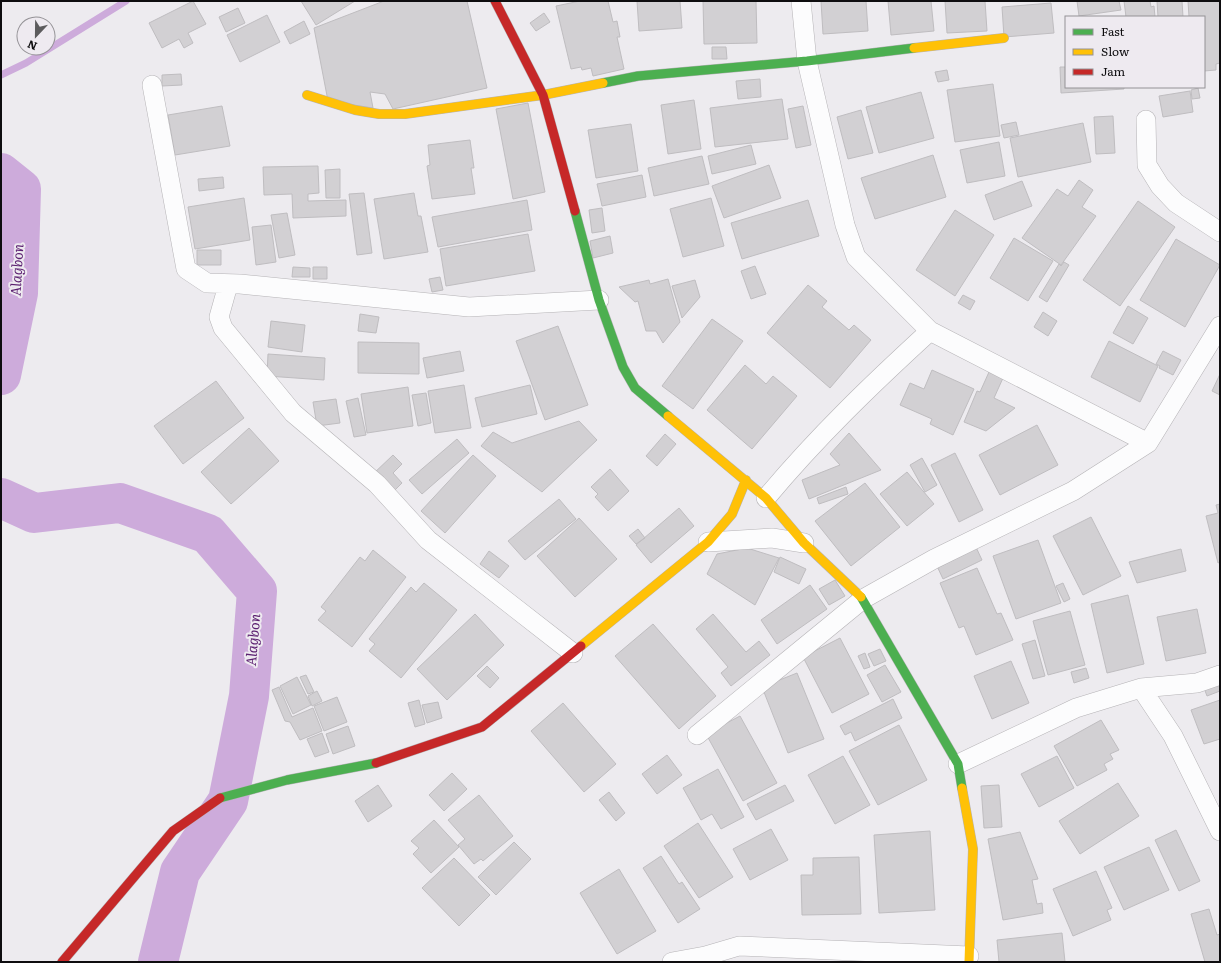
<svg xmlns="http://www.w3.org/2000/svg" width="1221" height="963" viewBox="0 0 1221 963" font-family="Literata,serif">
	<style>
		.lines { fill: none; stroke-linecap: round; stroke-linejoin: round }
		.stream { stroke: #cdabdb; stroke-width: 7 }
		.river { stroke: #cdabdb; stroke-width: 40 }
		.building { fill: #d2d0d3; stroke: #bfbdc0 }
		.street-casing { stroke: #b5b3b6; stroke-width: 20 }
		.fast-casing { stroke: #b5b3b6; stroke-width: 10 }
		.slow-casing { stroke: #b5b3b6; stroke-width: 10 }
		.jam-casing { stroke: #b5b3b6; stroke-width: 10 }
		.street { stroke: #fcfcfd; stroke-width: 19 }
		.fast { stroke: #4caf50; stroke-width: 9 }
		.slow { stroke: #ffc107; stroke-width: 9 }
		.jam { stroke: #c62828; stroke-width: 9 }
		.labels { text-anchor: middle; stroke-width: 4; stroke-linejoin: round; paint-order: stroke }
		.water-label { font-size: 14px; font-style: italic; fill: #5c2171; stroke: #eeeaf0 }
	</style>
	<rect width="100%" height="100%" fill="#edebef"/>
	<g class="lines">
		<path class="stream" d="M1 75 26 63 126 1"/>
		<path class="river" d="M1 173 21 189 18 293 1 375
			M1 498 34 513 120 503 208 534 257 591 249 696 228 801 180 872 158 962"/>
	</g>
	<path class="building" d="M193 1 206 24 188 33 193 43 184 48 179 39 162 48 149 23Z
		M301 1H355L316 25Z
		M384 1H467L487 88 393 109 385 94 370 92 373 108 328 101 314 28Z
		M580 1H608L613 22 617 21 620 37H617L624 69 593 76 591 68 582 70 581 67 571 69 556 6Z
		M637 1H680L682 28 639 31Z
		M703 1H756L757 43 704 44Z
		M821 1H866L868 31 823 34Z
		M888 1H931L934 31 891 35Z
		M945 1H985L987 31 947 33Z
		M1077 1H1119L1121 10 1079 16Z
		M1124 1H1150L1151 7 1154 6 1155 17H1126Z
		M1157 1H1182L1183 17H1158Z
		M1188 1H1220V63L1216 64V70L1204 71V17H1189Z
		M1051 3 1054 33 1004 37 1002 7Z
		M238 8 245 23 226 32 219 17Z
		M544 13 550 22 536 31 530 23Z
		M267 15 280 42 240 62 227 35Z
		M304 21 310 34 290 44 284 32Z
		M712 47H726L727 59H712Z
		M1060 67H1066V87H1124V89L1061 93Z
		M947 70 949 80 938 82 935 72Z
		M181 74 182 85 162 86V75Z
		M760 79 761 97 738 99 736 81Z
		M993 84 1000 136 955 142 947 90Z
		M1198 88 1200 98 1192 99 1191 90Z
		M1190 91 1193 112 1163 117 1159 96Z
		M921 92 934 138 879 153 866 107Z
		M782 99 788 139 715 147 710 108Z
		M694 100 701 149 668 154 661 105Z
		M528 103 545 192 513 199 496 109Z
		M222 106 230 146 175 155 168 115Z
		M803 106 811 145 796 148 788 109Z
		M861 110 873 153 848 159 837 117Z
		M1113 116 1115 153 1096 154 1094 117Z
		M1016 122 1019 135 1004 138 1001 125Z
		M1083 123 1091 162 1018 177 1010 138Z
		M631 124 638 171 596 178 588 130Z
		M470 140 474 168H471L475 194 432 199 427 166 430 165 428 145Z
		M999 142 1005 176 967 183 960 150Z
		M751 145 756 164 712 174 708 156Z
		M933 155 946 197 875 219 861 178Z
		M702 156 709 184 654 196 648 168Z
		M769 165 781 198 724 218 712 186Z
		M318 166 319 193 308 194V201L346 200V216L293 218 292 194 264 195 263 167Z
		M340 169V198H326L325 170Z
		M642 175 646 197 602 206 597 184Z
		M223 177 224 188 199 191 198 179Z
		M1079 180 1093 190 1082 207 1096 216 1061 265 1022 238 1057 189 1068 196Z
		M1022 181 1032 206 994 220 985 195Z
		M364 193 372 253 357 255 349 194Z
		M414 193 418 216H421L428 252 384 259 374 199Z
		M244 198 250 240 195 249 188 207Z
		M711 198 724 246 683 257 670 209Z
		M527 200 532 230 438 247 432 217Z
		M808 200 819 236 742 259 731 223Z
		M1138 201 1175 227 1120 306 1083 280Z
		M602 208 605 231 592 233 589 210Z
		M955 210 994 235 955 296 916 270Z
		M287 213 295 255 279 258 271 215Z
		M271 225 276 262 256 265 252 227Z
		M528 234 535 271 446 286 440 249Z
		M610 236 613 253 593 258 590 241Z
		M1014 238 1053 261 1028 301 990 278Z
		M1176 239 1220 265 1185 327 1140 300Z
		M197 250H221V265H197Z
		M1064 262 1069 265 1047 302 1039 297 1059 264 1061 266Z
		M755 266 766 294 751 299 741 271Z
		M293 267 310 268V277H292Z
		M313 267H327V279H313Z
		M440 277 443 290 432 292 429 279Z
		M668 279 680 322 663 343 656 331H646L638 301 635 302 619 287 649 280 650 284Z
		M695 280 700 297 682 318 672 286Z
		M808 285 827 301 822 307 849 330 854 325 871 340 830 388 767 333Z
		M963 295 975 301 970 310 958 303Z
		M1128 306 1148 318 1133 344 1113 333Z
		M1043 312 1057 321 1048 336 1034 327Z
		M360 314 379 317 376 333 358 331Z
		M712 319 743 341 693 409 662 386Z
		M271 321 305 325 302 352 268 347Z
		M558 326 588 405 545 420 516 341Z
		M1109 341 1158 366 1140 402 1091 377Z
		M358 342 419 343V374L358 373Z
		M460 351 464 371 427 378 423 358Z
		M1163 351 1181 360 1173 375 1159 368 1160 366 1156 364Z
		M268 354 325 358 324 380 267 376Z
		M745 365 766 384 773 376 797 396 752 449 707 410Z
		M932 370 974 389 953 435 930 424 932 419 900 405 910 383 924 389Z
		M989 372 1003 378 994 398 1015 408 986 431 964 422 977 391 980 392Z
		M1220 374V395L1212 391Z
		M216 381 244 418 183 464 154 426Z
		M464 385 471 428 435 433 428 391Z
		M530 385 537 414 482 427 475 398Z
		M408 387 413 426 367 433 361 394Z
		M426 393 431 423 418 426 412 395Z
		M358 398 366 435 354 437 346 401Z
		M336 399 340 423 317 426 313 402Z
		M579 421 597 440 542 492 481 446 493 432 512 443Z
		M1037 425 1058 465 1000 495 979 455Z
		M249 428 279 461 231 504 201 472Z
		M849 433 881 470 809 499 802 480 840 465 830 454Z
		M665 434 676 444 657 466 646 456Z
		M457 439 469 453 422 494 409 480Z
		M955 453 983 510 959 522 931 465Z
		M393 455 402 464 393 473 402 483 391 494 372 475Z
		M473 455 496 476 445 533 421 511Z
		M922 458 937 485 925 492 910 465Z
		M610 469 629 491 608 511 595 497 598 494 591 487Z
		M907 472 934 504 907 526 880 494Z
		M865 483 900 527 851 566 815 521Z
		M846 487 848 494 819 504 817 498Z
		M559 499 576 519 525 560 508 541Z
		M1220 504V562L1218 563 1206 516 1218 513 1216 505Z
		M679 508 694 526 651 563 636 545Z
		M1091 517 1121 576 1083 595 1053 536Z
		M579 518 617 559 575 597 537 556Z
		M638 529 645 538 636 544 629 536Z
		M1038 540 1061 603 1016 619 993 556Z
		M975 545 982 560 943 579 936 564Z
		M747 548 779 558 755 605 707 574 717 554Z
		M1181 549 1186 571 1137 583 1129 562Z
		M373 550 406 577 352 647 318 620 326 611 321 607 360 557 365 561Z
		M489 551 509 566 499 578 480 564Z
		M780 557 806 569 799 584 774 572Z
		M977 568 997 614 1001 613 1013 640 976 655 964 626 959 628 940 583Z
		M835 580 845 596 829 605 819 589Z
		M424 583 457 610 401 678 369 651 375 644 369 639 411 587 416 592Z
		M1063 583 1070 599 1064 602 1056 586Z
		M810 585 827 609 777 644 761 620Z
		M1128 595 1144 664 1107 673 1091 604Z
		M1197 609 1206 653 1166 661 1157 617Z
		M1070 611 1085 665 1048 675 1033 621Z
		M475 614 504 645 447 700 417 669Z
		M713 614 746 652 759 641 770 655 731 686 721 673 728 667 696 629Z
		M653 624 716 696 679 729 615 656Z
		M840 638 869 694 832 713 803 657Z
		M1035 640 1045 676 1033 679 1022 644Z
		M880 649 886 661 874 666 868 654Z
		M865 653 870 667 864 669 858 656Z
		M1011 661 1029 703 992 719 974 676Z
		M885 665 901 692 882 702 867 675Z
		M487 666 499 678 490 688 477 676Z
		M1086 668 1089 678 1074 683 1071 672Z
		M797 673 824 739 788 753 762 687Z
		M306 675 314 692 308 694 300 677Z
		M297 677 311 705 293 714 280 686Z
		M1219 683 1220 691 1207 696 1204 688Z
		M279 687 292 717 313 708 322 731 300 740 290 722 285 721 272 690Z
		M317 691 322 701 312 706 308 696Z
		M337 697 347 722 324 731 314 706Z
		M893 699 902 718 855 741 851 732 845 735 840 726Z
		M419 700 425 724 415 727 408 703Z
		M1220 700V739L1204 744 1191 710Z
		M438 702 442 718 427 723 422 705Z
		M563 703 616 764 584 792 531 731Z
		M740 716 777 783 743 801 706 734Z
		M1101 720 1119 750 1110 754 1113 759 1104 764 1107 770 1077 786 1054 746Z
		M899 725 927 780 878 805 849 751Z
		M348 726 355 746 333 754 326 734Z
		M322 733 329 752 315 757 307 739Z
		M667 755 682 775 657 794 642 774Z
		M843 756 870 805 835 824 808 775Z
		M1057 756 1074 788 1039 807 1021 774Z
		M718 769 744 817 721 829 712 814 701 820 683 788Z
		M452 773 467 789 444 811 429 795Z
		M1118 783 1139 816 1080 854 1059 821Z
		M378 785 392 806 368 822 355 801Z
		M785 785 794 801 756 820 747 804Z
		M999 785 1002 827 984 828 981 786Z
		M609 792 625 813 616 821 599 800Z
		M479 795 513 836 483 861 481 859 474 864 458 845 465 839 448 820Z
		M434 820 459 847 431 873 413 854 419 848 411 841Z
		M698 823 733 877 699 898 664 846Z
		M771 829 788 860 750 880 733 849Z
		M1176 830 1200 881 1179 891 1155 840Z
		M930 831 935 910 879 913 874 835Z
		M1020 832 1038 879 1032 880 1037 904 1042 903 1043 913 1003 920 988 839Z
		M514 842 531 859 496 895 478 877Z
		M1149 847 1169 890 1124 910 1104 867Z
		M661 856 679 884 682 882 700 909 678 923 643 868Z
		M859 857 861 914 802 915 801 875H813V858Z
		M454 858 490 895 459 926 422 888Z
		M619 869 656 931 617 954 580 893Z
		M1096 871 1112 908 1107 910 1111 920 1073 936 1053 889Z
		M1209 909 1217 935 1220 934V962H1205L1191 914Z
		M1062 933 1065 962H999L997 940Z"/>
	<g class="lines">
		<defs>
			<path id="street" d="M801 1 807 61 845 225 856 257 930 331 1148 443
				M152 85 186 269 207 283 240 284 469 307 599 300
				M1146 120 1147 165 1160 186 1176 203 1220 232
				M228 285 219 317 223 328 293 413 377 484 428 540 573 653
				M766 498C817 437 871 385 930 331
				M708 542 772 538 804 543
				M1141 688 1173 736 1220 831
				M697 735 863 599 934 559 1073 491 1148 443 1220 326
				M958 764 1076 708 1141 688 1197 683 1220 675
				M672 962 705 956 739 946 969 956"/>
			<path id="fast" d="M603 83 638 76 807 61 914 48
				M575 211 599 300 623 367 635 388 668 416
				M861 597 958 764 962 788
				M220 798 287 780 376 763"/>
			<path id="slow" d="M914 48 1004 38
				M307 95 355 110 379 114H405L543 95 603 83
				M668 416 766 498 804 543 861 597
				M581 646 708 542 732 514 746 480
				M962 788 973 849 969 962"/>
			<path id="jam" d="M495 1 543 95 575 211
				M376 763 482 727 581 646
				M62 962 173 831 220 798"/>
		</defs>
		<use href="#street" class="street-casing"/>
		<use href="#fast" class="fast-casing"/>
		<use href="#slow" class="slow-casing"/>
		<use href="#jam" class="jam-casing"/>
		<use href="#street" class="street"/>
		<use href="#fast" class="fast"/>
		<use href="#slow" class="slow"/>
		<use href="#jam" class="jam"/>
	</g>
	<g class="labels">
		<g class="water-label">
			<text transform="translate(17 270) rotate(-87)" y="5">Alagbon</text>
			<text transform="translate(253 640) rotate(-85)" y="5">Alagbon</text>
		</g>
	</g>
	<rect width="1221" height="963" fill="none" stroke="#0e0d0f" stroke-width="4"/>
	<rect x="1065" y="16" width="140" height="72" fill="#eeeaf0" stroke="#949296"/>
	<rect x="1073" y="29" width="20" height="6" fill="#4caf50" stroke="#949296"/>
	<text x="1101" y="36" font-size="12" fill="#0e0d0f">Fast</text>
	<rect x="1073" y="49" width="20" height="6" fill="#ffc107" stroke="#949296"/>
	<text x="1101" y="56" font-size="12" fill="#0e0d0f">Slow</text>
	<rect x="1073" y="69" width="20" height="6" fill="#c62828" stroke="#949296"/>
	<text x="1101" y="76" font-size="12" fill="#0e0d0f">Jam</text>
	<g transform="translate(36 36) rotate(202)"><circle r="19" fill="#eeeaf0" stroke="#949296"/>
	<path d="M0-3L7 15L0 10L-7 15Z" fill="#5c5b5d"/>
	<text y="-6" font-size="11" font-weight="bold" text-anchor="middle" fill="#0e0d0f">N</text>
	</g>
</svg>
